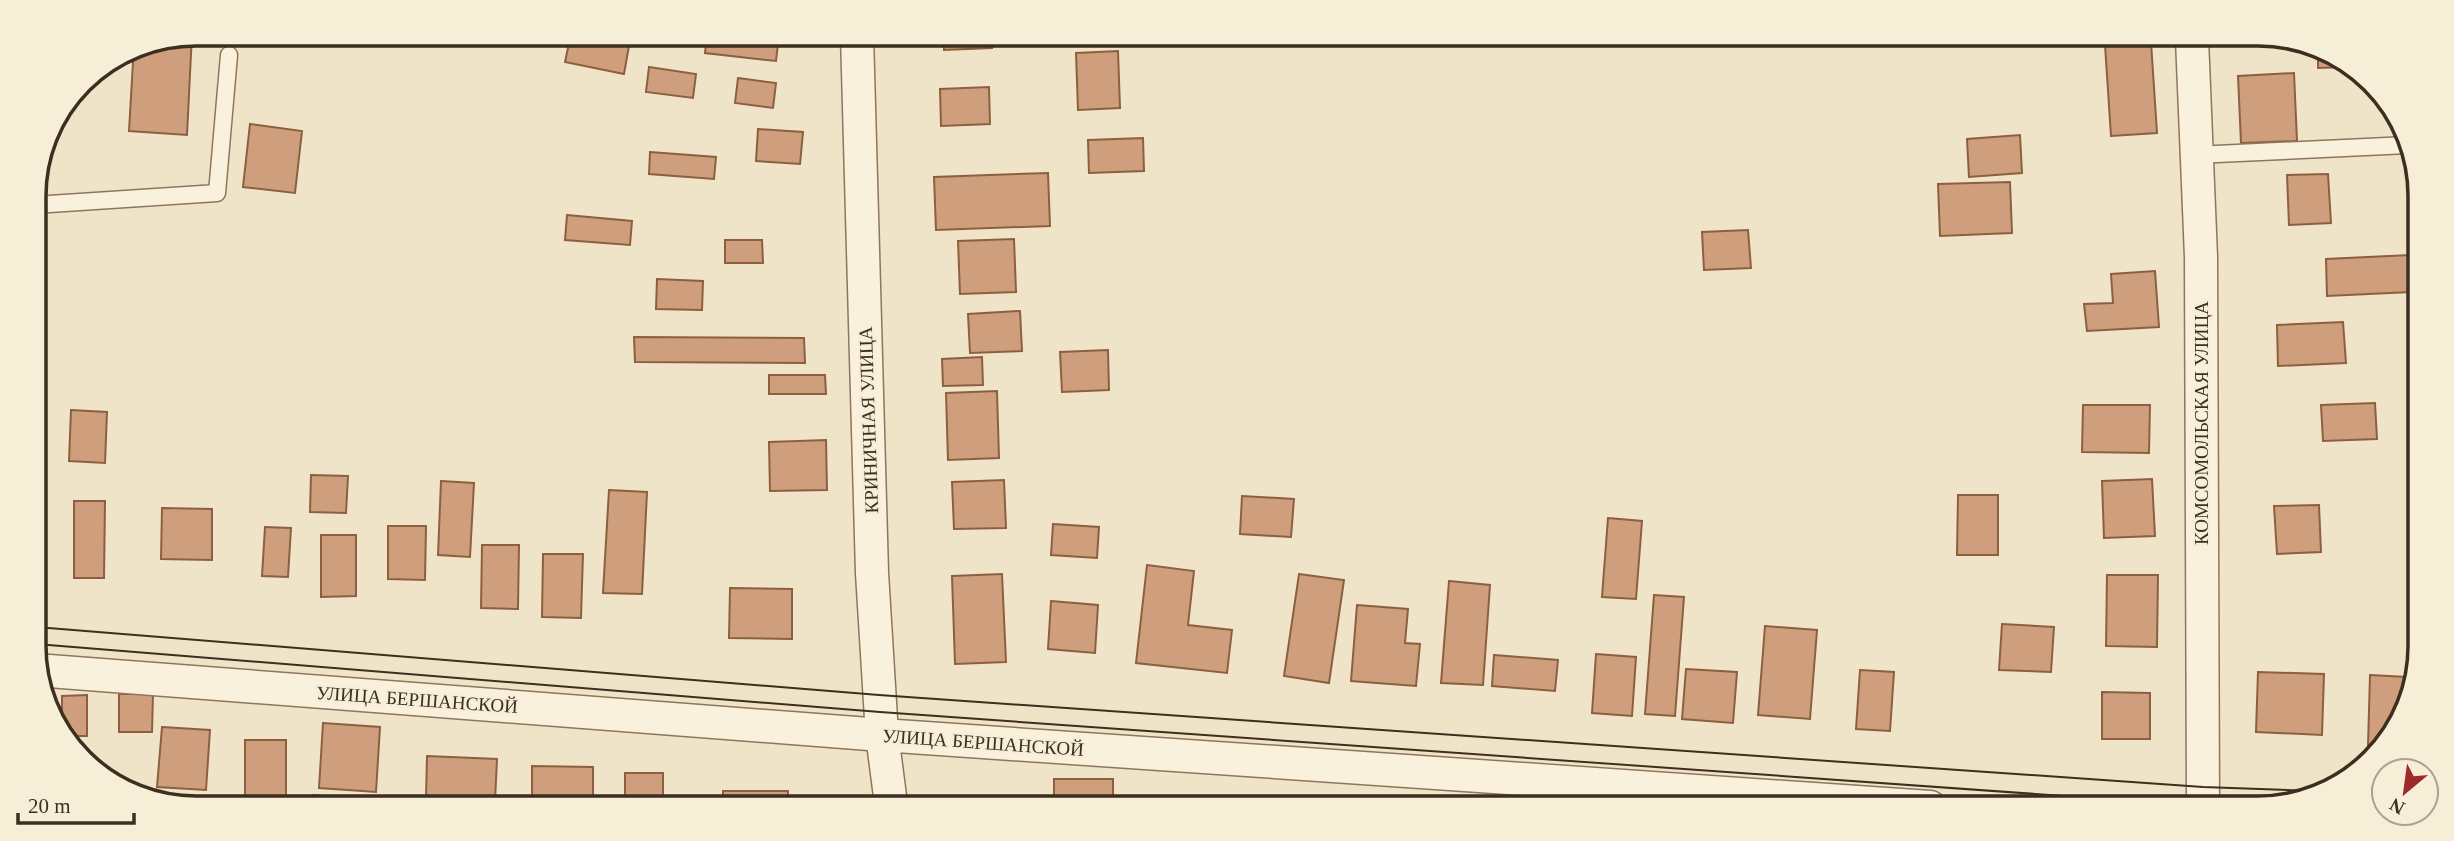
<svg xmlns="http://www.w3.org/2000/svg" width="2454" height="841" viewBox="0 0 2454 841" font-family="Georgia,serif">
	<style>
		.building { fill: #cf9f7d; stroke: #8d5f41; stroke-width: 2 }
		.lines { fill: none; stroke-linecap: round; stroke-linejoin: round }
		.service-casing { stroke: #8d765c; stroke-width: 19 }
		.minor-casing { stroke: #8d765c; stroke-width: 35 }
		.service { stroke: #faf1dc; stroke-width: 16 }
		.minor { stroke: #faf1dc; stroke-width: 32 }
		.tram { stroke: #3d2e20; stroke-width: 2 }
		.labels { text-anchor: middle; stroke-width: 5; stroke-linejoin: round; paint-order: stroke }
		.street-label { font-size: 19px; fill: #3d2e20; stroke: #f7eed8 }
		.rim { fill: none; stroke: #3d2e20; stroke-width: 3.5 }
	</style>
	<rect width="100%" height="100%" fill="#f0e4c8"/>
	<path class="building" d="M192 34 187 135 129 131 134 45Z
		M571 34H602L630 40 624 74 565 62Z
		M707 35H779L776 61 705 53Z
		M944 35H992V48L944 50Z
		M2151 42 2157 133 2111 136 2105 45Z
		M2318 49 2346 67 2318 68Z
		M1118 51 1120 108 1078 110 1076 53Z
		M649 67 696 74 693 98 646 92Z
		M2294 73 2297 141 2241 143 2238 76Z
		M738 78 776 83 773 108 735 103Z
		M989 87 990 124 941 126 940 89Z
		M250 124 302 131 295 193 243 187Z
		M758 129 803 132 800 164 756 161Z
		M2020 135 2022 173 1969 177 1967 139Z
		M1143 138 1144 171 1089 173 1088 140Z
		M650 152 716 157 714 179 649 174Z
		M1048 173 1050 226 936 230 934 177Z
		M2328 174 2331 223 2289 225 2287 175Z
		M2010 182 2012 233 1940 236 1938 184Z
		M567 215 632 221 630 245 565 240Z
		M1748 230 1751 268 1704 270 1702 232Z
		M1014 239 1016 292 960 294 958 241Z
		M725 240H762L763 263H725Z
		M2410 255 2411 292 2327 296 2326 259Z
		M2155 271 2159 327 2087 331 2084 304 2113 303 2111 274Z
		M657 279 703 281 702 310 656 309Z
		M1020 311 1022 351 970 353 968 314Z
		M2343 322 2346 363 2278 366 2277 325Z
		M634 337 804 338 805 363 635 362Z
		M1108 350 1109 390 1062 392 1060 352Z
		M982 357 983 385 943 386 942 359Z
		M769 375H825L826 394H769Z
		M997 391 999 458 948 460 946 393Z
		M2375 403 2377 439 2323 441 2321 405Z
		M2083 405H2150L2149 453 2082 452Z
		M71 410 107 412 105 463 69 461Z
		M826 440 827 490 770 491 769 442Z
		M35 471H45V517H35Z
		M311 475 348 476 346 513 310 512Z
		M2152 479 2155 536 2104 538 2102 481Z
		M1004 480 1006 528 954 529 952 482Z
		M441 481 474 483 470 557 438 555Z
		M609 490 647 492 642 594 603 593Z
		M1958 495H1998V555H1957Z
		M1242 496 1294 499 1291 537 1240 534Z
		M74 501H105L104 578H74Z
		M2319 505 2321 552 2277 554 2274 506Z
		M162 508 212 509V560L161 559Z
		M1608 518 1642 521 1636 599 1602 597Z
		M1053 524 1099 527 1097 558 1051 555Z
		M388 526H426L425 580 388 579Z
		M265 527 291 528 288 577 262 576Z
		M321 535H356V596L321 597Z
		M482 545H519L518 609 481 608Z
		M543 554H583L581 618 542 617Z
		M1147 565 1194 571 1188 625 1232 630 1227 673 1136 663Z
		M1002 574 1006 662 955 664 952 576Z
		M1299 574 1344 580 1329 683 1284 676Z
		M2107 575H2158L2157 647 2106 646Z
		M1449 581 1490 585 1483 685 1441 683Z
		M730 588 792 589V639L729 638Z
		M1654 595 1684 597 1675 716 1645 714Z
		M1051 601 1098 605 1095 653 1048 649Z
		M1357 605 1408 609 1405 643 1420 644 1416 686 1351 681Z
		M2002 624 2054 627 2051 672 1999 670Z
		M1765 626 1817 630 1810 719 1758 715Z
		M1596 654 1636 657 1632 716 1592 713Z
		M1494 655 1558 660 1555 691 1492 686Z
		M1686 669 1737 672 1733 723 1682 719Z
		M1860 670 1894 672 1890 731 1856 729Z
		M2258 672 2324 674 2322 735 2256 732Z
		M2370 675 2407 677V700L2376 747 2368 746Z
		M2102 692 2150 693V739H2102Z
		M119 694H153L152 732H119Z
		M87 695V736H65L62 728V696Z
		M323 723 380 727 376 792 319 788Z
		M162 727 210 730 206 790 157 787Z
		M245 740H286V802H245Z
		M427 756 497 759 495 801 426 798Z
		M532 766 593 767V803H532Z
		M625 773H663V803H625Z
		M1054 779H1113V805L1054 804Z
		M723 791H788V804H723Z
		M313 795 363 799 362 803H313Z"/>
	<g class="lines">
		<defs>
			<path id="service" d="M2195 155 2408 145
				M34 205 217 193 229 55"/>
			<path id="minor" d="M857 35 872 573 882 735 891 804
				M2192 39 2201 257 2203 807
				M36 670 882 735 1930 807"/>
		</defs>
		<use href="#service" class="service-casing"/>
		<use href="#minor" class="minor-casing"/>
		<use href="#service" class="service"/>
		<use href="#minor" class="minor"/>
		<path class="tram" d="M36 627 879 695 2203 787 2313 791
			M36 644 880 712 2219 807"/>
	</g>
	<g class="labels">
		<g class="street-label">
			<text transform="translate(868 420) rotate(-92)" y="7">КРИНИЧНАЯ УЛИЦА</text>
			<text transform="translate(2201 423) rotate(-90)" y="7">КОМСОМОЛЬСКАЯ УЛИЦА</text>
			<text transform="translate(417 699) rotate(4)" y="7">УЛИЦА БЕРШАНСКОЙ</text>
			<text transform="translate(983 742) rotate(4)" y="7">УЛИЦА БЕРШАНСКОЙ</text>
		</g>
	</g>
	<path d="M0 0H2454V841H0ZM196 46H2258A150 150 0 0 1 2408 196V646A150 150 0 0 1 2258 796H196A150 150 0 0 1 46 646V196A150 150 0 0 1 196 46Z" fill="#f7eed8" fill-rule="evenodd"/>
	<path class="rim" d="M196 46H2258A150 150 0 0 1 2408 196V646A150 150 0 0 1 2258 796H196A150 150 0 0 1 46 646V196A150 150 0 0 1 196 46Z"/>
	<g transform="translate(2405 792) rotate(209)"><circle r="33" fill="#f7eed8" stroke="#ada18e" stroke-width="2"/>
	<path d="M0-5L12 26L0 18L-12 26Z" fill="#9e2a2b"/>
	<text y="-10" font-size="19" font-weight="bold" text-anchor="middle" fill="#3d2e20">N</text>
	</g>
	<path d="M18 813v10h116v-10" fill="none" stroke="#3d2e20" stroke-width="3.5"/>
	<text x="28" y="813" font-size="21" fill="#3d2e20" stroke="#f7eed8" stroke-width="5" paint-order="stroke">20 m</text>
</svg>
